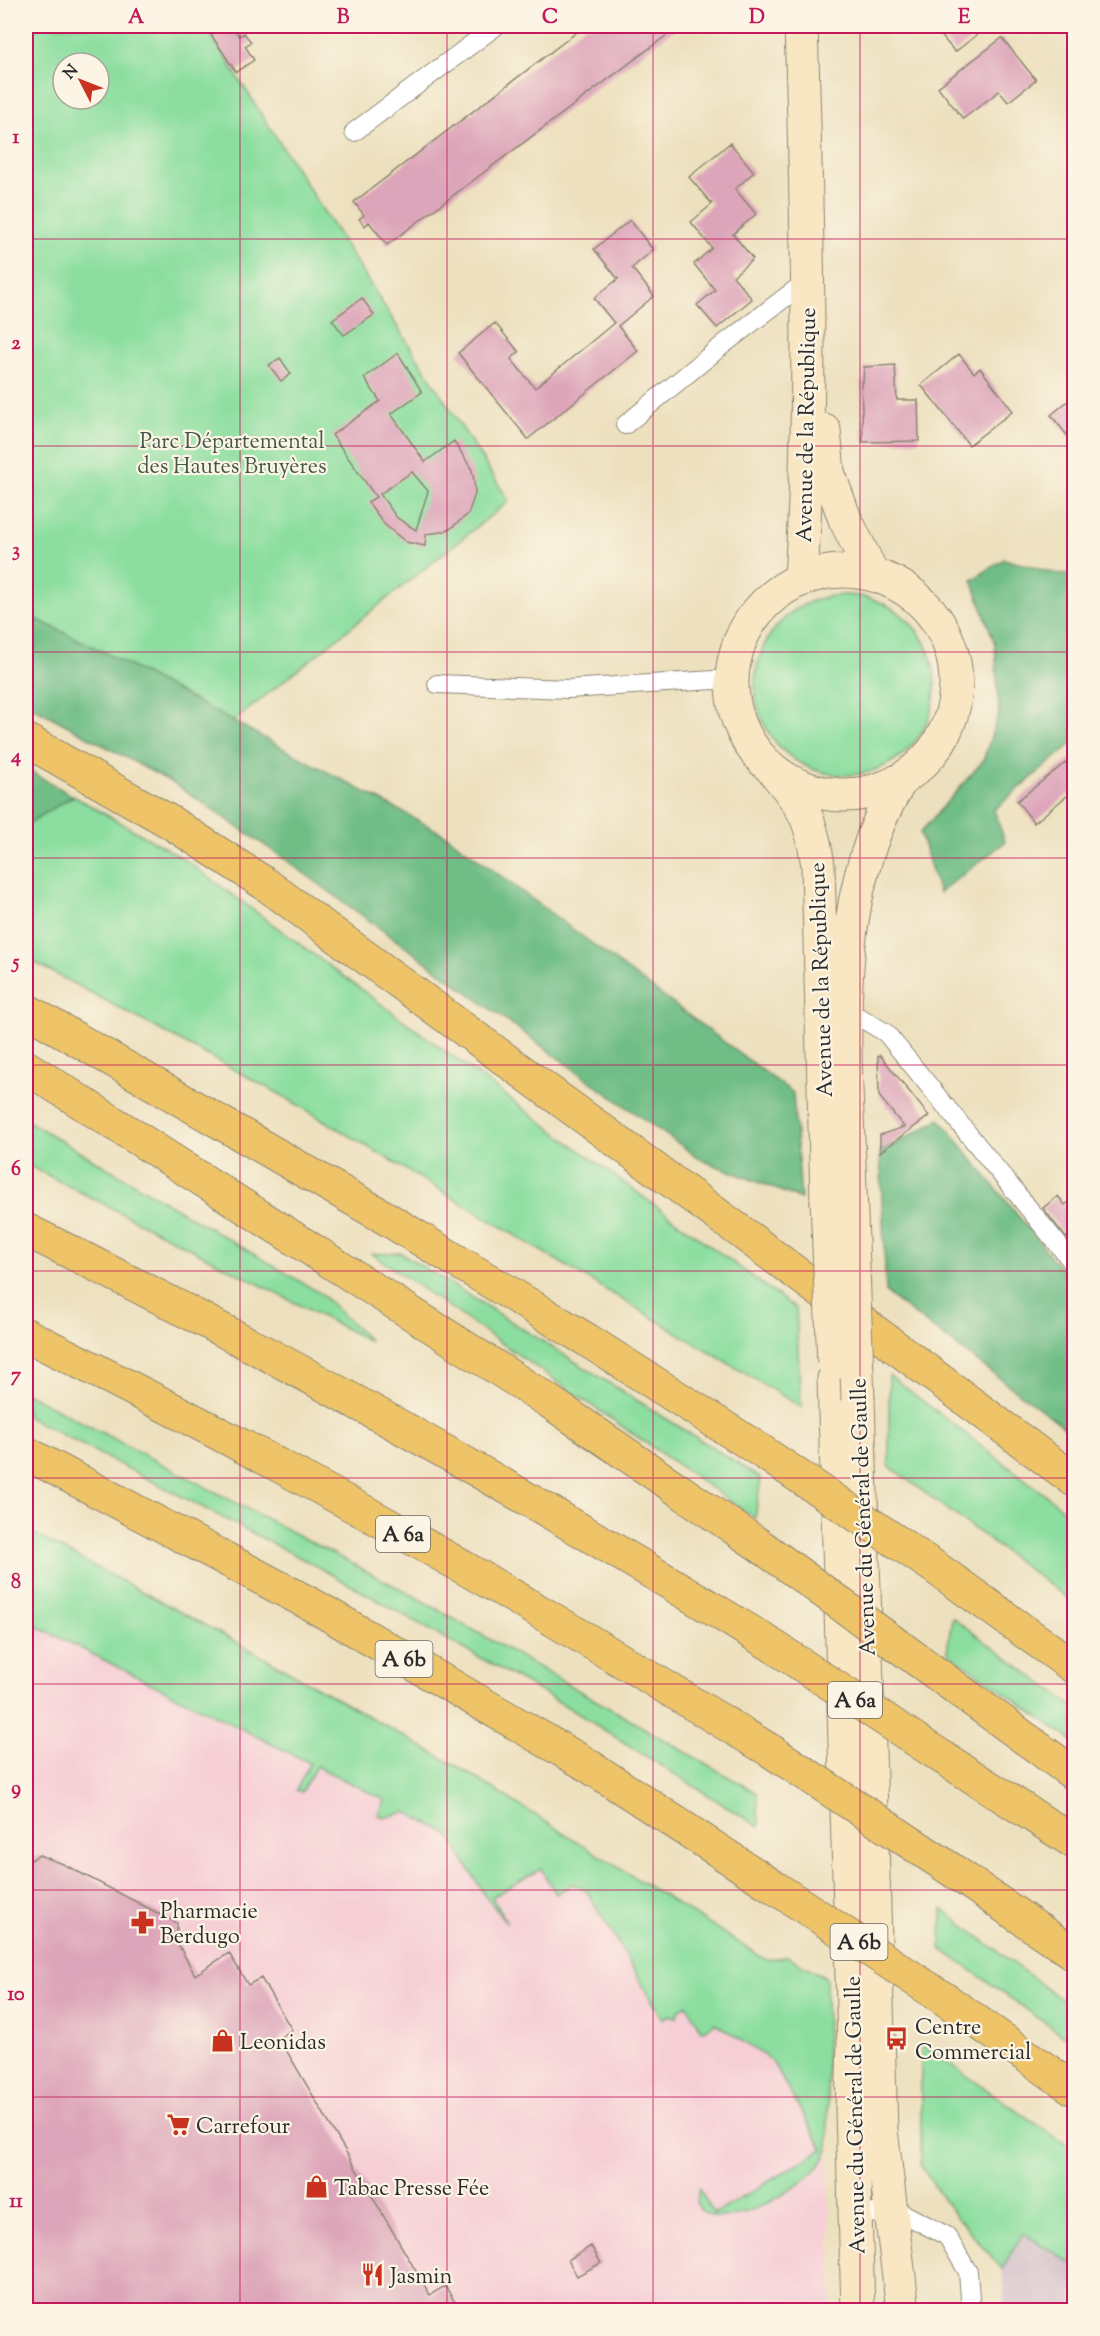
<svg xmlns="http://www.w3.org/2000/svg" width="1100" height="2336" viewBox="0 0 1100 2336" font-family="'Sorts Mill Goudy',serif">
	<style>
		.built { fill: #f6cfd6 }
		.industrial { fill: #d1bdc9 }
		.green { fill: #8bde9f; stroke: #5b8465; stroke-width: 1.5; fill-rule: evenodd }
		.forest { fill: #70bd86; stroke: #4e7458; stroke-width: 1.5 }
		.building { fill: #dda5b9; fill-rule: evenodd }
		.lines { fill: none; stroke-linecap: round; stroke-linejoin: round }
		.lane-casing { stroke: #8c8674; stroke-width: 20 }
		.secondary-casing { stroke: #8c8674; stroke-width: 35 }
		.highway-casing { stroke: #8c8674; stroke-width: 35 }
		.lane { stroke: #fff; stroke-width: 18 }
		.secondary { stroke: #f9e7c3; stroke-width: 33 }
		.highway { stroke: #efc469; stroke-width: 33 }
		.secondary-bridge-casing { stroke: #8c8674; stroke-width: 35; stroke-linecap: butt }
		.highway-bridge-casing { stroke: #8c8674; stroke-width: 35; stroke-linecap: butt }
		.secondary-bridge { stroke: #f9e7c3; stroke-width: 33 }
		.highway-bridge { stroke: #efc469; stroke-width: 33 }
		.grid { fill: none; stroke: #c2185b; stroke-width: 1.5; stroke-opacity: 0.55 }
		.labels { text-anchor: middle; stroke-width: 4.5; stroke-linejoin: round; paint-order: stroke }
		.shield { fill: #fcf5e5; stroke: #6a6863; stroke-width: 1.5 }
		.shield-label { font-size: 21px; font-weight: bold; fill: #2b2b2b }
		.street-label { font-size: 22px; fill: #2b2b2b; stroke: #fcf5e5 }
		.park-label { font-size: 22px; fill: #435848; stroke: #fcf5e5 }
		.poi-label { font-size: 22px; fill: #2b2b2b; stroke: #fcf5e5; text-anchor: start }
		.neatline { fill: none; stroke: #c2185b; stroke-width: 2 }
		.grid-label { font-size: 20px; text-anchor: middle; font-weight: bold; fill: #c2185b }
	</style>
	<rect width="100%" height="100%" fill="#fcf5e5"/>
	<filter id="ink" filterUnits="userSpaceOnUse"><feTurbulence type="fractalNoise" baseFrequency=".0167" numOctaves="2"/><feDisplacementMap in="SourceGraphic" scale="12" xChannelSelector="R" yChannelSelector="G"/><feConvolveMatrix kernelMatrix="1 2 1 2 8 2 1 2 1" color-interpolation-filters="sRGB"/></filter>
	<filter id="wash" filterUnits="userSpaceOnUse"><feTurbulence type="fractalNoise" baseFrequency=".008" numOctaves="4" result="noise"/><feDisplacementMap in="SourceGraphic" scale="24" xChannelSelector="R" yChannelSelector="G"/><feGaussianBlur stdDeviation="1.35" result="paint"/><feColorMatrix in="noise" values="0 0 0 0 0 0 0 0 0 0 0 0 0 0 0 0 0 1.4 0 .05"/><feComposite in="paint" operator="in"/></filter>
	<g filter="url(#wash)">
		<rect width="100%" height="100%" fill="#ede0be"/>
		<path class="built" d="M26 1621 385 1801 528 1857 590 1889 827 2093 832 2310H26Z"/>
		<path class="industrial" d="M1023 2233 1074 2265V2310H1004L1002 2269Z"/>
		<path class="green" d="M26 26H205L509 501 230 724 173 783 26 703ZM63 63H99V99H63Z
			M755 685a90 90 0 1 1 180 0a90 90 0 1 1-180 0Z
			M73 796 181 857 796 1309 801 1407 285 1097 26 958V825Z
			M26 1120 320 1293 371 1342 26 1164Z
			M401 1253 761 1478 755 1518 372 1254Z
			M889 1375 1074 1517V1603L889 1466Z
			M26 1393 414 1596 757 1793 759 1827 566 1706 318 1567 26 1416Z
			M26 1530 242 1645 465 1771 766 1960 787 1956 826 1978 828 2149C825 2156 822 2163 817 2169 798 2189 714 2243 696 2202L699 2189 714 2214 823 2149 772 2061 715 2023 702 2031 687 2005 679 2010 677 2017 670 2015 663 2019 587 1891 573 1884 556 1894 541 1869 492 1897 507 1923 486 1897 448 1834 406 1812 383 1818 379 1815 385 1800 316 1766 302 1792 296 1790 310 1763 26 1621Z
			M952 1617 1074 1707V1742L947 1652Z
			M942 1909 1074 2009V2043L941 1949Z
			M921 2044 1074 2150V2265L1023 2233 1002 2269 948 2206 921 2166Z"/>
		<path class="forest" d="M1004 559 1061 575 1074 573V742L994 810 1005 842 939 893 920 833 983 761 999 713 995 644 972 580Z
			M26 614 102 651 447 836 793 1093 801 1199 702 1160 598 1087 279 855 173 783 26 703Z
			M26 769 73 796 26 825Z
			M940 1119 1074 1285V1434L886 1293 880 1152Z"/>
		<g id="blocks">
			<path class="building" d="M205 26H236L233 28 239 36 244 33 251 42 245 46 254 60 236 72Z
				M585 26H679L387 245 369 222 365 226 359 219 364 215 354 202Z
				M933 26H988L955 52Z
				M1002 38 1036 80 1008 102 999 91 963 119 938 87Z
				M730 143 754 172 735 189 756 214 733 234 753 259 733 276 752 299 717 328 697 305 715 290 694 264 712 248 691 222 712 204 689 177Z
				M630 220 653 250 632 268 654 296 618 326 638 351 528 439 458 353 495 323 519 352 511 359 535 388 614 323 594 298 618 279 594 249Z
				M362 298 374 315 344 335 332 320Z
				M398 353 422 392 391 414 425 462 454 441 472 470 474 481 475 494 468 514 450 529 441 532 426 534 425 546 406 542 385 525 368 502 376 497 332 435 380 401 364 378ZM412 472 428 491 416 530 397 518 380 494Z
				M959 354 974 373 980 368 1013 411 969 445 921 385Z
				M280 358 291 374 281 381 269 365Z
				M895 365 897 400H918L919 441 863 442 861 382H863L864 367Z
				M1074 396V444L1051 415Z
				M1074 756V790L1034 823 1017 801Z
				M880 1055 929 1116 880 1152V1135L904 1127 879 1096 878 1056Z
				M1058 1196 1065 1205 1074 1198V1231L1066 1238 1043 1208Z
				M39 1855 63 1864 177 1923V1942L195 1975 229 1953 248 1985 261 1978 292 2030 279 2038 430 2295 445 2286 460 2310H26V1863Z
				M591 2246 601 2263 577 2276 568 2260Z"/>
		</g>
	</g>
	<g filter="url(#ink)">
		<use href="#blocks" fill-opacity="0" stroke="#8c8674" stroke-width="1.5"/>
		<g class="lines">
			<defs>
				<path id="lane" d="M354 132 496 26
					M625 425 724 344 808 280
					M437 684 568 689 731 679
					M841 1011 861 1018 886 1033 1074 1264
					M854 2217 890 2210 906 2215 947 2236 968 2272 971 2310"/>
				<path id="secondary" d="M824 430 828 472 845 519 872 573
					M732 683a112 112 0 1 1 224 0a112 112 0 1 1-224 0Z
					M801 578C813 394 807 210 801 26
					M778 776C806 809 812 823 818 866L827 1200
					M850 1189C846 1058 827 896 901 780
					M834 1379 854 2042 852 2111 858 2310
					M858 1400 881 2130 903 2310"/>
				<path id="highway" d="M26 740 170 822 264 883 741 1232 1074 1480
					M26 1010 379 1214 587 1340 758 1449
					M26 1067 547 1400 762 1547
					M26 1230C279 1354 526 1494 767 1642
					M26 1335C142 1393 258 1453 372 1516 507 1590 639 1671 771 1751
					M26 1453 314 1606 586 1764 771 1885
					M933 1566 1074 1667
					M937 1674 1074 1774
					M942 1757 1074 1842
					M943 1864 1074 1954
					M946 2000 1074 2089"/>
			</defs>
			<use href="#lane" class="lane-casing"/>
			<use href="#secondary" class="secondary-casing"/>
			<use href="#highway" class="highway-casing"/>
			<use href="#lane" class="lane"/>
			<use href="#secondary" class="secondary"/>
			<use href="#highway" class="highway"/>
			<defs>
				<path id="secondary-bridge" d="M850 1189 858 1400
					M827 1200 834 1363"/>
				<path id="highway-bridge" d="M758 1449 933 1566
					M762 1547 937 1674
					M767 1642 942 1757
					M771 1751 943 1864
					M771 1885 946 2000"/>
			</defs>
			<use href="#secondary-bridge" class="secondary-bridge-casing"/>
			<use href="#highway-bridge" class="highway-bridge-casing"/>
			<use href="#secondary-bridge" class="secondary-bridge"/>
			<use href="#highway-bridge" class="highway-bridge"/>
		</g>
	</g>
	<path class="grid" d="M240 26V2310M447 26V2310M653 26V2310M860 26V2310M26 239H1074M26 446H1074M26 652H1074M26 858H1074M26 1065H1074M26 1271H1074M26 1478H1074M26 1684H1074M26 1890H1074M26 2097H1074"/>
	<defs>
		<symbol id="pharmacy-bare" viewBox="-9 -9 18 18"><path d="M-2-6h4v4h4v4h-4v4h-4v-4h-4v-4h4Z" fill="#c8321e" stroke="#fcf5e5" stroke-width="2.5" paint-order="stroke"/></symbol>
		<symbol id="bus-bare" viewBox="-9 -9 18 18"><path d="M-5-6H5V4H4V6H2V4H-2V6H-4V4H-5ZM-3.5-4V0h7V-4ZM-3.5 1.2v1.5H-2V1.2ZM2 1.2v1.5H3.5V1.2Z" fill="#c8321e" stroke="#fcf5e5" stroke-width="2.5" paint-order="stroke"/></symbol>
		<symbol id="shop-bare" viewBox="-9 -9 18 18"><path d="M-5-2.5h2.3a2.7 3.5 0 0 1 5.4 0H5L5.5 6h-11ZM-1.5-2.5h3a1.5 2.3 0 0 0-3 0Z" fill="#c8321e" stroke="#fcf5e5" stroke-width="2.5" paint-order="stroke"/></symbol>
		<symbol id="supermarket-bare" viewBox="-9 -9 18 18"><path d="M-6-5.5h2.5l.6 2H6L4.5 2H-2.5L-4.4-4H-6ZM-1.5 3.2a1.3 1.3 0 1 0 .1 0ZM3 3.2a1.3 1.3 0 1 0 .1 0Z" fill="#c8321e" stroke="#fcf5e5" stroke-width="2.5" paint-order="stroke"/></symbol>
		<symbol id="restaurant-bare" viewBox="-9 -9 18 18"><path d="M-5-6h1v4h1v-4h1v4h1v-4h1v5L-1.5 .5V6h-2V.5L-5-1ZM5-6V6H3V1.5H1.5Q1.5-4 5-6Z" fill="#c8321e" stroke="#fcf5e5" stroke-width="2.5" paint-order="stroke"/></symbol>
	</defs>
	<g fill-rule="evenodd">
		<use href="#pharmacy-bare" x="126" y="1906" width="33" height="33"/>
		<use href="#bus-bare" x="880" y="2022" width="33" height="33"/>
		<use href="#shop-bare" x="206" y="2024" width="33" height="33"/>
		<use href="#supermarket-bare" x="162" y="2108" width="33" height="33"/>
		<use href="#shop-bare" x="300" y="2170" width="33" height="33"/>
		<use href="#restaurant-bare" x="356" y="2258" width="33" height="33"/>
	</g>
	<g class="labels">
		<g class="shield">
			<rect x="376" y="1516" width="54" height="36" rx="4.5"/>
			<rect x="375.5" y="1641" width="57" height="36" rx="4.5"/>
			<rect x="828" y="1682" width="54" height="36" rx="4.5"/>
			<rect x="830.5" y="1924" width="57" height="36" rx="4.5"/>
		</g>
		<g class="shield-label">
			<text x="403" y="1541">A 6a</text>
			<text x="404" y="1666">A 6b</text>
			<text x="855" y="1707">A 6a</text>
			<text x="859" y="1949">A 6b</text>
		</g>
		<g class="street-label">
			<text transform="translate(805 425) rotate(-89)" y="8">Avenue de la République</text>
			<text transform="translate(820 980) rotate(-92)" y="8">Avenue de la République</text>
			<text transform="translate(862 1517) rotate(-92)" y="8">Avenue du Général de Gaulle</text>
			<text transform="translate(854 2115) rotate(-91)" y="8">Avenue du Général de Gaulle</text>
		</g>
		<g class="park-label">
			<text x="232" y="448">Parc Départemental<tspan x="232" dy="25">des Hautes Bruyères</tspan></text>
		</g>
		<g class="poi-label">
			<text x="160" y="1918">Pharmacie<tspan x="160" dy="25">Berdugo</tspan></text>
			<text x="915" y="2034">Centre<tspan x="915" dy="25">Commercial</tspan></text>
			<text x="240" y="2049">Leonidas</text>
			<text x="196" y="2133">Carrefour</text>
			<text x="334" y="2195">Tabac Presse Fée</text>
			<text x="390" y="2283">Jasmin</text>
		</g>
	</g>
	<rect width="1100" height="2336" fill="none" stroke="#fcf5e5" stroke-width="66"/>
	<g transform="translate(81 81) rotate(312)"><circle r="28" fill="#fcf5e5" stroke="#a8a49b" stroke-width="1.5"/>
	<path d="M0-4.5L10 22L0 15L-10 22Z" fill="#c8321e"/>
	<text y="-9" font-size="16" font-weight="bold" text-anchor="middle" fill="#2b2b2b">N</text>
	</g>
	<rect x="33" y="33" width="1034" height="2270" class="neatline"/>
	<g class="grid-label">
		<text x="136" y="23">A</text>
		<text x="343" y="23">B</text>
		<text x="550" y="23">C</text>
		<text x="757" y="23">D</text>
		<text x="964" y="23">E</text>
		<text x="16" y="143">1</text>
		<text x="16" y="349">2</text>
		<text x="16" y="556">3</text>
		<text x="16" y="762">4</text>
		<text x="16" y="968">5</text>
		<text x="16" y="1175">6</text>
		<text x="16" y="1381">7</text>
		<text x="16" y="1588">8</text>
		<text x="16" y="1794">9</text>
		<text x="16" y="2000">10</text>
		<text x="16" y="2207">11</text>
	</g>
</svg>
